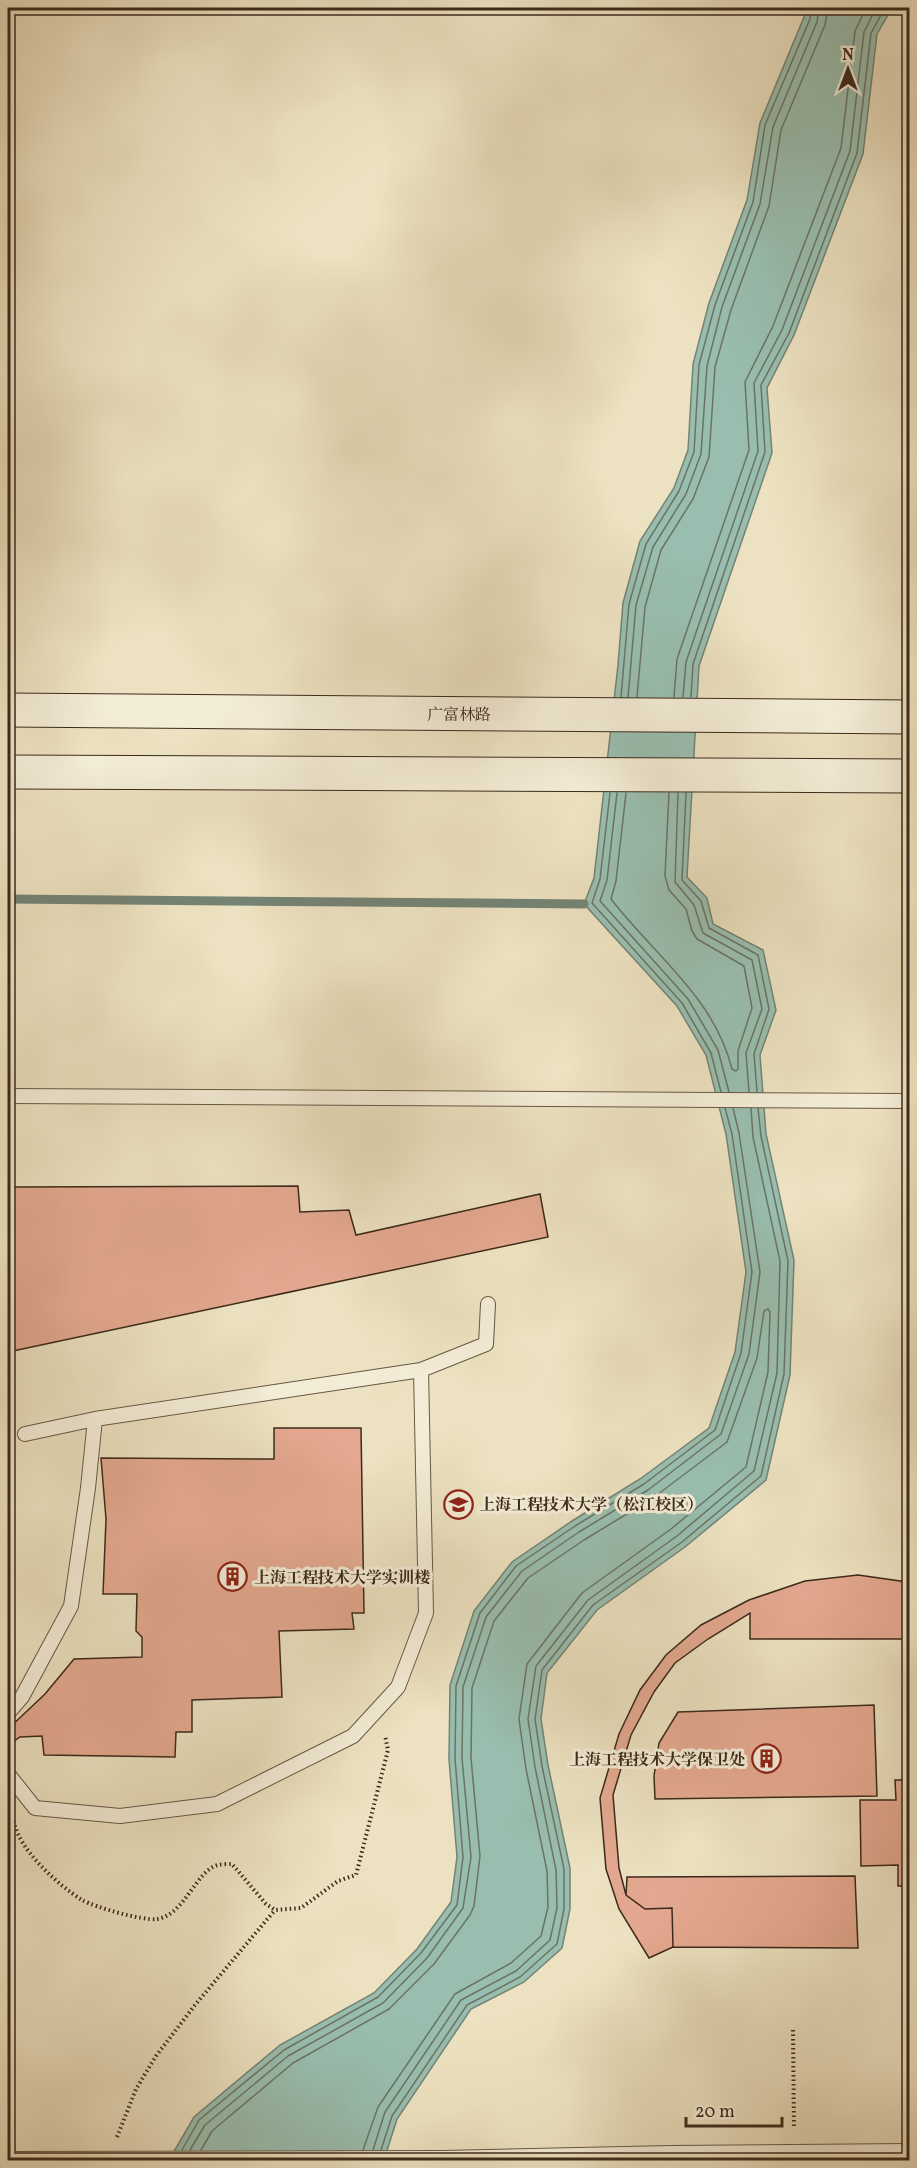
<svg xmlns="http://www.w3.org/2000/svg" width="917" height="2168" viewBox="0 0 917 2168" font-family="Vollkorn,'Noto Serif SC',serif">
	<style>
		.water { fill: #99beaf; stroke: #748374; stroke-width: 1.5 }
		.lines { fill: none; stroke-linecap: round; stroke-linejoin: round }
		.shore { stroke: #6a7465; stroke-width: 1.5 }
		.stream { stroke: #748374; stroke-width: 9 }
		.building { fill: #e3a88f; stroke: #3c2a1b; stroke-width: 1.5 }
		.service-casing { stroke: #685844; stroke-width: 16 }
		.secondary-casing { stroke: #3c2a1b; stroke-width: 35 }
		.path { stroke: #3c2a1b; stroke-width: 4; stroke-dasharray: 1.5 3; stroke-linecap: butt }
		.service { stroke: #f3ecd6; stroke-width: 14 }
		.secondary { stroke: #f3ecd6; stroke-width: 33 }
		.labels { text-anchor: middle; stroke-width: 6; stroke-linejoin: round; paint-order: stroke }
		.street-label { font-size: 16px; fill: #3c2a1b; stroke: #f3ecd6 }
		.poi-label { font-size: 16px; font-weight: bold; fill: #3c2a1b; stroke: #f3ecd6; text-anchor: start }
	</style>
	<rect width="100%" height="100%" fill="#ece1c0"/>
	<filter id="stains"><feTurbulence type="fractalNoise" baseFrequency=".00333" numOctaves="4"/><feColorMatrix values="0 0 0 0 .2 0 0 0 0 .09 0 0 0 0 .02 0 0 0 .5 -.17"/></filter>
	<radialGradient id="worn" r=".72"><stop offset=".6" stop-color="#630" stop-opacity="0"/><stop offset="1" stop-color="#630" stop-opacity=".3"/></radialGradient>
	<path class="water" d="M806 8H892L877 34 863 154 794 335 767 388 772 453 699 666 687 877 707 898 713 924 763 950 776 1010 760 1055 766 1134 794 1260 790 1375 766 1480 685 1547 597 1610 547 1673 541 1719 548 1765 570 1868V1909L562 1948 524 1982 471 2009 397 2119 384 2160H169L194 2117 280 2045 374 1993 417 1949 451 1902 457 1857 449 1759 450 1685 474 1611 512 1562 572 1521 640 1479 709 1428 735 1352 746 1272 726 1134 706 1055 677 1006 584 904 594 878 618 665 623 603 640 541 674 488 688 450 693 364 709 303 747 200 760 123 804 17Z"/>
	<g class="lines">
		<path class="shore" d="M621 697 629 604 646 544 679 491 694 452 699 365 715 305 753 202 765 125 810 19 812 8
			M628 697 636 605 653 547 686 494 701 454 707 366 722 307 760 204 773 127 817 22 819 8
			M637 697 645 607 661 550 693 499 709 457 715 367 731 310 769 206 781 130 825 25 828 8
			M674 697 677 659 749 450 745 382 773 326 841 148 855 31 866 8
			M683 697 686 662 758 451 754 383 782 330 850 151 864 32 876 8
			M691 697 693 664 765 452 761 385 789 333 857 153 871 33 885 8
			M610 793 600 879 592 903 682 1003 711 1053 721 1092
			M617 793 607 880 600 901 688 999 718 1050 729 1092
			M626 793 616 881 611 899C655 956 714 997 732 1069L736 1071 738 1069V1051L752 1008 744 966 697 939 692 931 686 909 669 890 665 876 669 793
			M678 793 675 882 694 905 703 933 752 960 762 1009 746 1053 749 1092
			M686 793 682 880 701 901 709 928 758 955 769 1009 754 1054 757 1092
			M182 2150 199 2120 284 2050 378 1997 421 1953 457 1905 463 1857 455 1759 456 1686 480 1613 516 1566 575 1526 644 1484 715 1430 741 1353 752 1272 732 1134 725 1108
			M190 2150 205 2125 288 2056 383 2003 427 1958 463 1908 471 1857 462 1758 463 1687 486 1617 522 1571 579 1532 648 1490 721 1434 749 1354 760 1272 739 1133 733 1108
			M201 2150 212 2131 293 2063 389 2009 434 1964 470 1915 474 1906 480 1856 471 1758 472 1688 494 1621 528 1578 584 1540 653 1498 727 1442 757 1358 764 1311 768 1309 770 1312 768 1372 746 1467 671 1529 582 1593 527 1664 519 1719 526 1769 547 1871 548 1907 541 1936 511 1963 455 1994 378 2107 363 2150
			M373 2150 385 2112 461 2000 516 1971 550 1940 557 1908 556 1870 535 1767 528 1719 536 1666 588 1600 677 1536 754 1471 777 1373 780 1261 753 1137 751 1108
			M381 2150 392 2116 467 2005 520 1977 557 1944 564 1909V1869L542 1766 535 1719 542 1670 593 1605 682 1542 761 1476 784 1374 788 1261 761 1136 758 1108"/>
		<path class="stream" d="M8 899 584 904"/>
	</g>
	<path class="building" d="M298 1186 300 1212 349 1210 356 1235 540 1194 548 1237 8 1352V1187Z
		M274 1428H361L364 1613H352L354 1629 279 1631 282 1697 192 1700V1732H176L175 1757 44 1755 42 1736 20 1737 8 1745V1729L45 1694 74 1659 142 1657V1637L136 1631 137 1594H103L106 1519 101 1458 274 1459Z
		M858 1575 907 1582 908 1639H750V1613L708 1639 675 1663 654 1692 631 1735 613 1795 619 1868 626 1895 645 1909 672 1908 673 1947 649 1958 619 1909 606 1869 600 1798 619 1734 640 1690 666 1655 701 1625 749 1600 805 1581Z
		M874 1705 877 1796 655 1799 654 1776 659 1743 678 1712Z
		M895 1780H910V1886H898V1865L861 1866 860 1800H896Z
		M855 1876 858 1948 673 1947 672 1908 645 1909 626 1895 627 1877Z"/>
	<g class="lines">
		<defs>
			<path id="service" d="M8 1096 910 1101
				M25 1434 95 1419 421 1370 486 1344 488 1304
				M8 1713 22 1697 71 1606 88 1488 95 1419
				M8 1774 35 1808 120 1816 217 1804 353 1736 398 1687 426 1613 421 1370
				M8 2159 442 2158 671 2153 910 2151"/>
			<path id="secondary" d="M8 710 910 717
				M8 772 910 776"/>
		</defs>
		<use href="#service" class="service-casing"/>
		<use href="#secondary" class="secondary-casing"/>
		<path class="path" d="M14 1821C18 1849 58 1885 82 1900 95 1907 142 1921 157 1919 185 1915 196 1870 218 1865 222 1864 228 1864 232 1864L266 1904 275 1910 301 1908 338 1881 356 1875 388 1750 385 1735
			M793 2030 794 2129
			M117 2137 136 2089 156 2056 195 2005 275 1910"/>
		<use href="#service" class="service"/>
		<use href="#secondary" class="secondary"/>
	</g>
	<defs>
		<symbol id="university-ring" viewBox="-11 -11 22 22"><circle r="9.5" fill="#f3ecd6" stroke="#8f2418" stroke-width="1.5"/><path d="M0-5L7-2L0 1L-7-2ZM-4 1L0 2.5L4 1V4Q0 6-4 4Z" fill="#8f2418"/></symbol>
		<symbol id="building-ring" viewBox="-11 -11 22 22"><circle r="9.5" fill="#f3ecd6" stroke="#8f2418" stroke-width="1.5"/><path d="M-4-6H4V6H1V3H-1V6H-4ZM-2.5-4.3h1.7v1.8h-1.7ZM.8-4.3h1.7v1.8H.8ZM-2.5-1h1.7V.8h-1.7ZM.8-1h1.7V.8H.8Z" fill="#8f2418"/></symbol>
	</defs>
	<g fill-rule="evenodd">
		<use href="#university-ring" x="442" y="1488" width="33" height="33"/>
		<use href="#building-ring" x="216" y="1560" width="33" height="33"/>
		<use href="#building-ring" x="750" y="1742" width="33" height="33"/>
	</g>
	<g class="labels">
		<g class="street-label">
			<text x="459" y="720">广富林路</text>
		</g>
		<g class="poi-label">
			<text x="479" y="1510">上海工程技术大学（松江校区）</text>
			<text x="254" y="1583">上海工程技术大学实训楼</text>
			<text x="745" y="1765" text-anchor="end">上海工程技术大学保卫处</text>
		</g>
	</g>
	<rect width="917" height="2168" fill="none" stroke="#ece1c0" stroke-width="30"/>
	<rect x="9" y="9" width="899" height="2150" fill="none" stroke="#3c2a1b" stroke-width="3"/>
	<rect x="15" y="15" width="887" height="2138" fill="none" stroke="#3c2a1b" stroke-width="1.5"/>
	<g transform="translate(848 69)" stroke="#f3ecd6" stroke-width="4.5" paint-order="stroke">
	<path d="M0-4.5L10 22L0 15L-10 22Z" fill="#3c2a1b"/>
	<text y="-9" font-size="16" font-weight="bold" text-anchor="middle" fill="#3c2a1b">N</text>
	</g>
	<path d="M686 2117v9h96v-9" fill="none" stroke="#3c2a1b" stroke-width="3"/>
	<text x="695" y="2117" font-size="18" fill="#3c2a1b" stroke="#f3ecd6" stroke-width="4.5" paint-order="stroke">20 m</text>
	<rect width="100%" height="100%" filter="url(#stains)"/>
	<rect width="100%" height="100%" fill="url(#worn)"/>
</svg>
